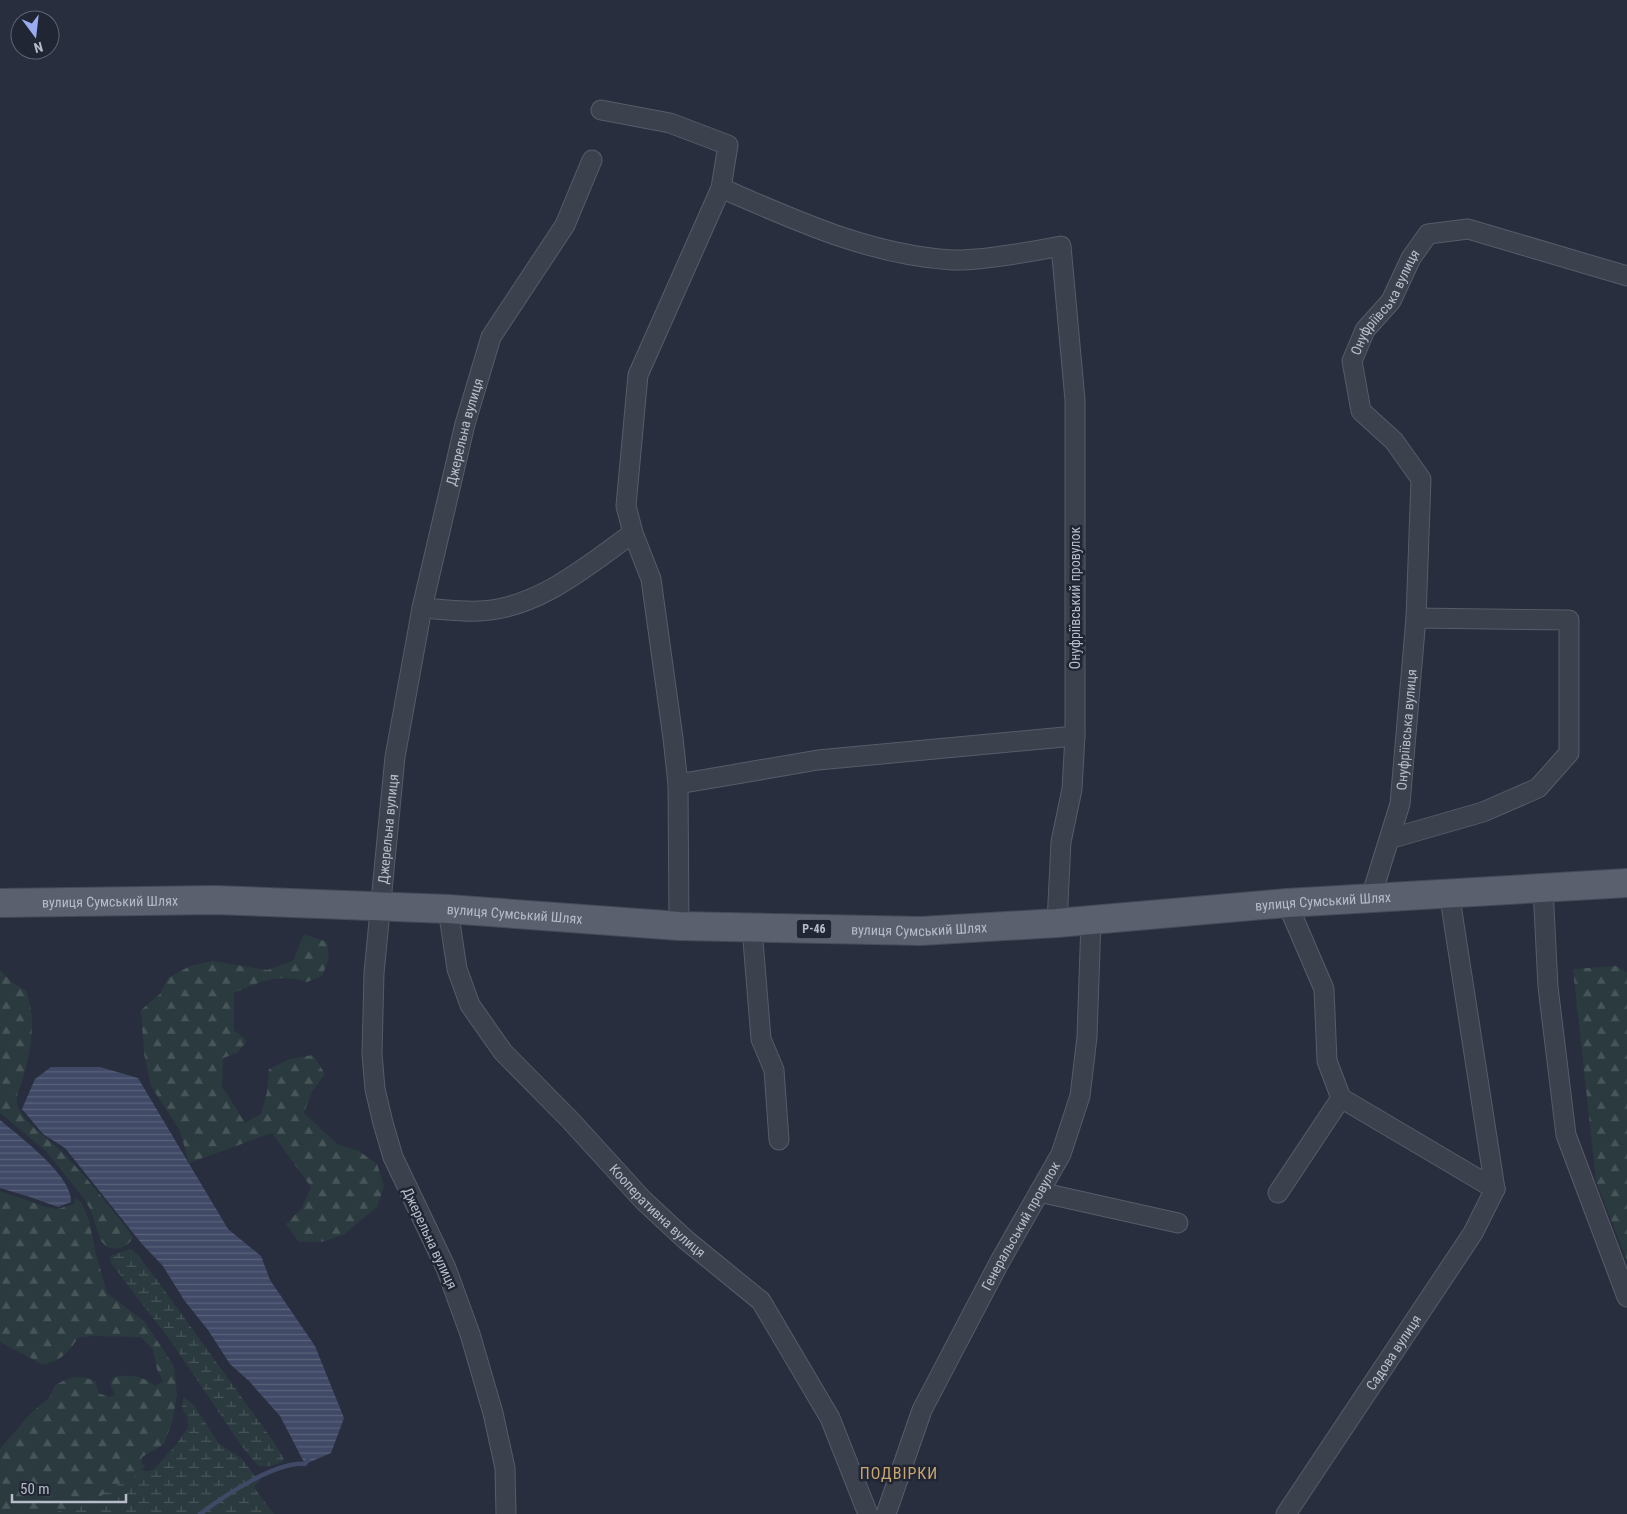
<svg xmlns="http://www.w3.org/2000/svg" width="1627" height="1514" viewBox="0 0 1627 1514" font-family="'Roboto Condensed',sans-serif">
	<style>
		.forest { fill: url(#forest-firs) }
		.wetland { fill: url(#wetland-marsh) }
		.water { fill: url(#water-rules) }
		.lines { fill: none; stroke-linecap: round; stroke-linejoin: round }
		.stream { stroke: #404a66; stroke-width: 4.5 }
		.minor-casing { stroke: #575c69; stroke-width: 21 }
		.primary-casing { stroke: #454a58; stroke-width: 30 }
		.minor { stroke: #3c414e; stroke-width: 19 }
		.primary { stroke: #5a606e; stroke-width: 28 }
		.labels { text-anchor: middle; stroke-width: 5; stroke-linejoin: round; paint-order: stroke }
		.shield { fill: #212634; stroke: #8b8f9c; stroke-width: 1 }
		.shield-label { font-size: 12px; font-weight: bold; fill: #b8bcc9 }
		.street-label { font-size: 14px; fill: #b8bcc9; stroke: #212634 }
		.quarter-label { font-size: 16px; letter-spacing: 1px; fill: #cca670; stroke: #212634 }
	</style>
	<defs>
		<pattern id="forest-firs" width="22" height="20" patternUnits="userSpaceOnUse" patternTransform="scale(1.25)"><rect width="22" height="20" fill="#2a3a3f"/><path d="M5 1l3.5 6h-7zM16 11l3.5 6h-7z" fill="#475559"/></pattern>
		<pattern id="wetland-marsh" width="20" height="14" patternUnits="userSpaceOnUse" patternTransform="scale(1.25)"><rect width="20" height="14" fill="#2a3a3f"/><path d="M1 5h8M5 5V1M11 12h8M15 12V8" fill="none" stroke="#475559"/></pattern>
		<pattern id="water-rules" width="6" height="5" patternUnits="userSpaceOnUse" patternTransform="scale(1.25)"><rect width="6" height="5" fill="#404a66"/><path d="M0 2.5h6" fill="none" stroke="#5a627b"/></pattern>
	</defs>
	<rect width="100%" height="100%" fill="#282e3e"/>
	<path class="forest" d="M304 934 327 942 329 958 322 976 307 982C279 973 260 982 234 993V1030L247 1041 237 1053 223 1058 222 1086 245 1123 261 1114 267 1092 269 1069 290 1059 313 1055 325 1074 312 1092 304 1113 337 1144 359 1151 377 1164 384 1186 377 1207 343 1235 321 1242H299L286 1224 302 1208 311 1187 272 1133 189 1163 180 1131 151 1086 144 1053 141 1010 160 994 168 978 190 966 212 961 267 970 293 961Z
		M1616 966 1627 972V1261L1596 1181 1573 969Z
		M0 970 13 983 26 991C37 1018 31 1050 23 1078 21 1087 14 1096 18 1107 26 1126 48 1137 61 1151 85 1175 107 1203 128 1230L133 1238C126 1248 118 1251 107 1247L101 1241 90 1209 85 1200 46 1151 0 1113Z
		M0 1191 46 1207 58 1209 74 1204 75 1198 81 1202 89 1220 95 1250 107 1293 144 1321 174 1366 177 1394 173 1420 164 1444 142 1457 141 1462 145 1466 141 1470 172 1475 183 1514H0V1449L32 1412 50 1397 54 1386C69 1377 80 1373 96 1382L98 1393 109 1397 115 1395 110 1384 113 1378C129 1373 142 1376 155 1386L163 1381 157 1369 153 1350 141 1337 93 1336 78 1338C68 1353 60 1361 42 1365 28 1355 13 1351 0 1341Z"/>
	<path class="wetland" d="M131 1249 137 1254 157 1280 276 1445 284 1459C278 1466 268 1467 258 1466L241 1445 172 1343 111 1263 110 1256Z
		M183 1397 194 1405 219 1444 242 1459 260 1482 255 1485V1489L274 1514H50L95 1500 123 1481 154 1469 176 1445 188 1427 187 1417 182 1407Z"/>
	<path class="water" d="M51 1067H100L138 1078 228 1229 261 1256 270 1280 315 1346 344 1418 331 1453 305 1464 280 1416 249 1381 230 1364 208 1330 184 1300 163 1266 142 1244 65 1148 43 1134 22 1109 35 1079Z
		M0 1120C19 1136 73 1176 71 1202L58 1207 30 1197 0 1188Z"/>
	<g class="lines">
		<path class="stream" d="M200 1514C224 1496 276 1461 305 1464L308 1460"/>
		<defs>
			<g id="minor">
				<path d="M601 110 670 123 728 145 721 188 638 375 626 506 633 533 651 579 673 738 678 784 679 926"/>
				<path d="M721 188C795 220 869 255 952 260 982 261 1030 252 1061 246L1075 400V736L1072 789 1061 842 1057 923"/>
				<path d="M422 608C441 609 461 612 480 611 539 608 587 566 633 533"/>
				<path id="s1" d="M1416 618 1421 479 1394 441 1361 411 1352 361 1365 330 1391 301 1411 258 1428 234 1468 229 1627 276"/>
				<path d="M678 784 818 760 1075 736"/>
				<path d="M1543 888 1548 987 1566 1135 1627 1297"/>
				<path d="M1449 892 1495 1189"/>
				<path id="s2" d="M1371 897 1400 804 1416 618 1569 620V753L1538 788 1483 812 1389 839"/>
				<path d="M1287 903 1324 989 1327 1061 1341 1098 1495 1189"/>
				<path id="s3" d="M448 909 457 969 470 1005 503 1052 571 1121 643 1200 686 1240 761 1301 830 1418 868 1514"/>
				<path d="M752 928 761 1039 774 1070 779 1140"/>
				<path d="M1039 1192 1178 1223"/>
				<path d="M1278 1193 1341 1098"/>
				<path id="s4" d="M506 1514 505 1468 493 1413 470 1334 446 1268 393 1157 383 1123 375 1089 372 1054 374 973 395 757 422 608 465 424 491 337 565 225 592 160"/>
				<path id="s5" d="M886 1514 922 1410 999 1263 1061 1154 1080 1096 1087 1037 1091 920"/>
				<path id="s6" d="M1286 1514 1473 1233 1495 1189"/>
			</g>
			<g id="primary">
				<path id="s7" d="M0 903 215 900 448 909 679 926 921 931 1057 923 1287 903 1627 883"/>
			</g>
		</defs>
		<use href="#minor" class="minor-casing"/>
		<use href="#primary" class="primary-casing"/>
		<use href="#minor" class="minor"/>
		<use href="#primary" class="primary"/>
	</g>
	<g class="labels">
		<rect class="shield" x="796.5" y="919.5" width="35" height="19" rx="4"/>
		<g class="shield-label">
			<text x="814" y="933">Р-46</text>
		</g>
		<g class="street-label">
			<text dy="5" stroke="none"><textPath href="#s1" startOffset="349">Онуфріївська вулиця</textPath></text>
			<text dy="5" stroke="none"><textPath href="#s4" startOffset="1114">Джерельна вулиця</textPath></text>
			<text transform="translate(1075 598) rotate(-90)" y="5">Онуфріївський провулок</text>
			<text dy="5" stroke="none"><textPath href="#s2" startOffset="172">Онуфріївська вулиця</textPath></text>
			<text dy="5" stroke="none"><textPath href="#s4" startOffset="709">Джерельна вулиця</textPath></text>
			<text dy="5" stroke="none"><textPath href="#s7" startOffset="1325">вулиця Сумський Шлях</textPath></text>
			<text dy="5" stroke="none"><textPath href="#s7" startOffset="110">вулиця Сумський Шлях</textPath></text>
			<text dy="5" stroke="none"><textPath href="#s7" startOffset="515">вулиця Сумський Шлях</textPath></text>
			<text dy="5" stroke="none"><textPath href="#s7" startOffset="920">вулиця Сумський Шлях</textPath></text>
			<text dy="5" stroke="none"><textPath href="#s3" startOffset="378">Кооперативна вулиця</textPath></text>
			<text dy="5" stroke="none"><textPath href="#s5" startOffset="319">Генеральський провулок</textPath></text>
			<text transform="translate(430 1238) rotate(65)" y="5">Джерельна вулиця</text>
			<text dy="5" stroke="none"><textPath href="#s6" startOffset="194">Садова вулиця</textPath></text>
		</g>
		<g class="quarter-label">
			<text x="899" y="1479">ПОДВІРКИ</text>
		</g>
	</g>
	<g transform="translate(35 35) rotate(165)"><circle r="24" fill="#212634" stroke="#5d6270"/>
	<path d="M0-4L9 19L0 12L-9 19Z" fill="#98acef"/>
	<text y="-8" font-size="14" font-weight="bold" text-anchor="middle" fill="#b8bcc9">N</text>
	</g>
	<path d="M12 1494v8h114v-8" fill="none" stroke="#b8bcc9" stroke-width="2.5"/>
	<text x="20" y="1494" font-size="15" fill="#b8bcc9" stroke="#212634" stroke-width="4" paint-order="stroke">50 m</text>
</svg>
